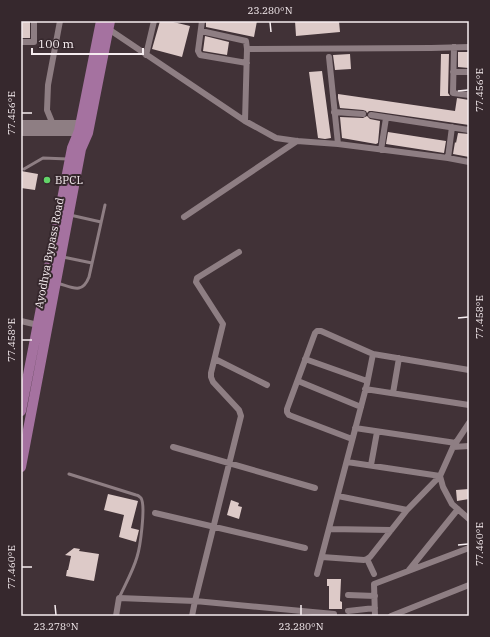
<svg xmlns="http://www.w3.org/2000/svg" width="490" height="637" viewBox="0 0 490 637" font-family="'IBM Plex Serif',serif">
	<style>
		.building { fill: #ddcac8 }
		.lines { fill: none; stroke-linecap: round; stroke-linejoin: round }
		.service { stroke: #8e7e83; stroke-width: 3 }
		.minor { stroke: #8e7e83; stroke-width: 6 }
		.tertiary { stroke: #8e7e83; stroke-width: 8 }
		.primary { stroke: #a572a0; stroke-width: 10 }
		.ticks { fill: none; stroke: #f6edf0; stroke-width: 1.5 }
		.poi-dot { fill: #62d469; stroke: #36282d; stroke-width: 1.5 }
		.labels { text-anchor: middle; stroke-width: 4; stroke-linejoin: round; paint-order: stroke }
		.poi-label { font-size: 11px; fill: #f6edf0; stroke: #36282d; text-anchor: start }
		.street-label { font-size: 11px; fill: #f6edf0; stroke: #36282d }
		.neatline { fill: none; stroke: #f6edf0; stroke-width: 1.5 }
		.ticks-label { font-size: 10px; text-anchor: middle; fill: #f6edf0 }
	</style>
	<rect width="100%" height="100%" fill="#413237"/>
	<path class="building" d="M21 21H30V38H21Z
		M160 21H169L190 26 182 57 152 49Z
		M206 21H257L254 37 206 27Z
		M295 21H339L340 32 296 36Z
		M205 36 229 42 227 55 203 51Z
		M458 52H469V68L458 67Z
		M350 54 351 69 335 70 333 55Z
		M441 54H449L448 93 450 96H440Z
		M322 71 331 138 325 139 318 138 309 72Z
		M338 94 455 111 457 98 469 100V125L372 111H369L367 113 366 111 363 110 340 108 338 98Z
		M367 116 370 119 380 121 378 143 376 144 342 138 340 117 363 118Z
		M388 132 446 141 444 153 386 144Z
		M458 133 469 134V157L453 154 455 142 456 143Z
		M21 171 38 174 35 190 21 188Z
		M469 489V499L457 501 456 490Z
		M108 494 138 501 131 528 139 530 136 542 119 537 124 515 104 510Z
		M231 500 239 503 238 506 242 507 239 519 227 515Z
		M74 548 80 549 79 551 99 554 94 581 66 576 67 570H68L71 556 65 555Z
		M327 579H341L340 601 342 602V609H329V586H327Z"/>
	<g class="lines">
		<path class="service" d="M24 169 43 158 68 159
			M70 215 101 222
			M63 257 92 263
			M57 283C72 287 82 295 89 277L105 205
			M69 474 136 495C137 495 140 497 141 498 146 506 140 548 137 557 133 571 125 585 119 598"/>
		<path class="minor" d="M202 21 198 51 200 55 247 63
			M107 28 245 121 276 138 297 141 338 144 448 158 469 162
			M201 31 246 41 247 49
			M21 42H34V21
			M454 47 453 93 469 95
			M146 55 154 21
			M329 57 338 144
			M453 72H469
			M334 112 363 114
			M371 115 469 130
			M245 121 247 49 431 48 469 47
			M54 127 47 110 48 85 60 21
			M381 150 386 118
			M448 158 452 127
			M184 217 297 141
			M21 321 38 325
			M215 359 267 385
			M305 359 367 381
			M298 381 361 407
			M365 389 469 405
			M393 393 399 358
			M469 423 453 447 440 476 443 487 452 504 469 519
			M355 428 456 443
			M352 439 289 415 287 412V409L315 333 317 331H321L373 354 469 370
			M173 447 315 488
			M453 447 469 446
			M347 462 440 476
			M371 465 377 432
			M338 496 407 510
			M155 513 305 548
			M329 529 391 530
			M322 557 364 560 367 559 370 557 407 510 440 476
			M367 559 374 574
			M409 570 458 509
			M317 574 367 384 373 354
			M348 595 375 596
			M348 611 375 608
			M116 616 119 598 195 601 334 614
			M192 616 195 601 241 416 239 410 213 382 211 377V373L223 324 196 282 197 278 239 252
			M375 616 374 584 469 548
			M391 616 469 585"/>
		<path class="tertiary" d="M21 124H86
			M21 132H83"/>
		<path class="primary" d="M21 411 72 148 79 131 101 21
			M21 467 81 149 88 133 110 21"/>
	</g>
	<path class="ticks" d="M270 22 271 32M458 91 468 90M22 113H32M458 318 468 317M22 340H32M458 545 468 544M22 567H32M55 605 56 615M301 605V615"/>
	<circle class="poi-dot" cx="47" cy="180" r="4"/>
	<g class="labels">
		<g class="poi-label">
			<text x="55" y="184">BPCL</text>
		</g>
		<g class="street-label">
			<text transform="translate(49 253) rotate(-79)" y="4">Ayodhya Bypass Road</text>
		</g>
	</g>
	<rect width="490" height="637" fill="none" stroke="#36282d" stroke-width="44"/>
	<path d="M32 48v6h111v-6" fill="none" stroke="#f6edf0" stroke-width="2"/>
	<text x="38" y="48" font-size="12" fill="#f6edf0" stroke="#36282d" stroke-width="3" paint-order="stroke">100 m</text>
	<rect x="22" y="22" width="446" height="593" class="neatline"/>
	<g class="ticks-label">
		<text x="270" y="14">23.280°N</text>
		<text transform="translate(479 90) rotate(-90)" y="4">77.456°E</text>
		<text transform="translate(11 113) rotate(-90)" y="4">77.456°E</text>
		<text transform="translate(479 317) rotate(-90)" y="4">77.458°E</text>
		<text transform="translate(11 340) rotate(-90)" y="4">77.458°E</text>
		<text transform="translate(479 544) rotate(-90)" y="4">77.460°E</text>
		<text transform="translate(11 567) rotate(-90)" y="4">77.460°E</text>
		<text x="56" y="630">23.278°N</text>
		<text x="301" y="630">23.280°N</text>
	</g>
</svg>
